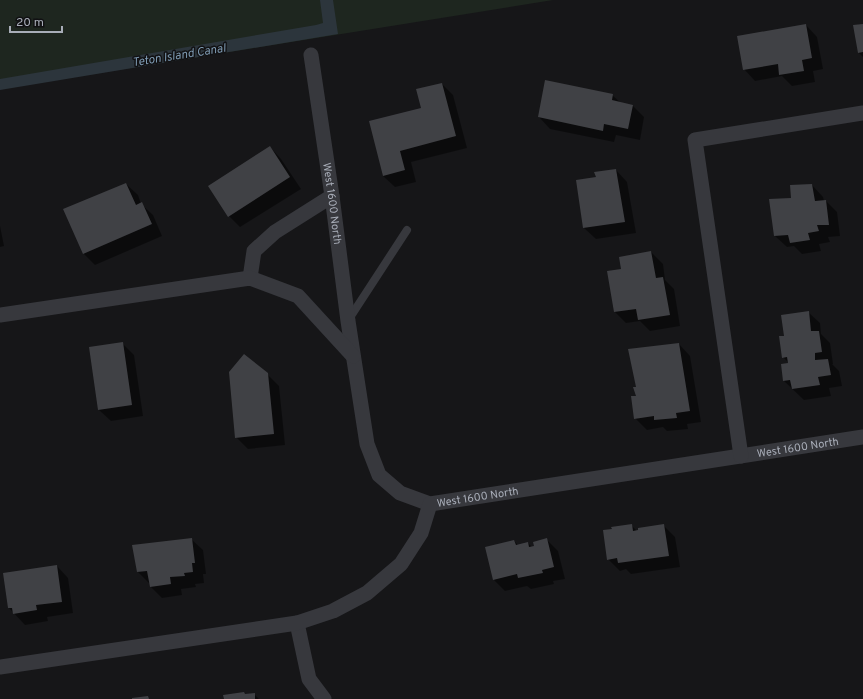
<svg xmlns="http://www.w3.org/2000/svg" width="863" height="699" viewBox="0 0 863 699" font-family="Overpass,sans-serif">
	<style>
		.green { fill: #1e261f }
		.water { fill: #2c353c }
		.shadow { fill: #0007 }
		.building { fill: #404145 }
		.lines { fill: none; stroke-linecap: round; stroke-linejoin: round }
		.lane { stroke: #37383d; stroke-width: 8 }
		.street { stroke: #37383d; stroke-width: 15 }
		.labels { text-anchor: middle; stroke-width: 3; stroke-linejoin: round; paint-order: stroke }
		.street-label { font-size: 11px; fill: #a8adb8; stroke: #111113 }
		.water-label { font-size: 12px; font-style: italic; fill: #7f9bb3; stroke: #111113 }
	</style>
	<rect width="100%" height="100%" fill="#161618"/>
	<path class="green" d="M0 0H553L0 89Z"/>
	<path class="water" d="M320 0H333L338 34 0 90V79L316 25 323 23Z"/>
	<path class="shadow" d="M806 25 817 37 823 69 813 71 815 82 792 86 782 76 755 81 744 69Z
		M863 25V57L859 53Z
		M442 84 453 95 467 148 411 162 416 182 395 187 383 176 422 108Z
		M612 95 621 103 633 106 644 117 640 140 616 135 614 142 550 129 539 117Z
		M270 147 281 159 301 189 240 227 229 216Z
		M616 170 627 182 636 233 596 239 584 228 597 178Z
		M126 184 138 195 141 204 153 215 162 236 95 265 83 253Z
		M812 185 823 197 824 201H826L837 212 840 236 828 237 830 242 819 244 821 251 802 254 794 246 787 247 775 236 770 200 792 199Z
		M0 226 4 246 0 247Z
		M651 252 663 264 665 280 674 289 680 326 650 331 640 321 626 323 615 312 608 272 622 270Z
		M808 312 820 323 821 334 830 343 833 364H832L839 371 842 386 829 388 831 396 804 400 784 381 790 364 783 357 785 337Z
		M122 343 134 355 143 416 111 421 99 410Z
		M679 344 690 356 701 422 687 424 688 429 667 431 663 427 647 430 635 418 638 388Z
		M267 374 279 386 285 445 248 449 236 437Z
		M631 525 637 531 663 525 675 537 680 567 631 574 626 569 620 571 608 559 613 530Z
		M191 539 203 550 206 574H203L204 583 195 584 196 587 181 589 182 595 162 598 151 587 150 583H149L137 571Z
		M546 539 558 551 565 579 553 581 554 584 531 589 527 586 505 591 494 580 514 541 518 545 528 543 533 548Z
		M57 566 68 578 73 613 47 617 48 621 25 625 9 608Z
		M254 694 259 699H225L245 695Z"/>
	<path class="building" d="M806 24 812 58 802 60 804 71 779 75 778 64 743 70 737 36Z
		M863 24V52L858 53 853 25Z
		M545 80 613 94 612 100 633 105 628 129 604 124 603 131 538 117Z
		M442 83 456 136 400 151 405 170 383 176 369 121 421 108 416 89Z
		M270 146 290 177 228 217 208 186Z
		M616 169 625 222 583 228 576 180 596 177 594 172Z
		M126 183 136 205 142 202 152 224 83 254 63 209Z
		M812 184 815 201 826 200 829 225H817L819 231 808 233 810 240 790 243 788 235 774 236 769 199 791 198 790 185Z
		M651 251 656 278 663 277 670 315 638 320 636 309 614 312 607 271 621 269 619 257Z
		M809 311 811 331H819L822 352 815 353V360L828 359 831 375 818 377 820 385 792 389 790 380 783 381 781 364 788 363 787 357 782 358 779 336H784L781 315Z
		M123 342 132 405 98 410 89 347Z
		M679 343 690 411 676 413 677 418 654 420V416L634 419 631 396H636L633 387H636L628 349Z
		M244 354 268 373 274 434 235 438 229 372Z
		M632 524 633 531 638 530V528L664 524 669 556 618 563 617 558 607 560 603 530 612 529 611 527Z
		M192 538 195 563H192L193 572 184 573 185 576 170 577 171 584 150 587 147 571 137 572 132 545Z
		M547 538 554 567 542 570 543 573 518 578 517 574 493 580 485 547 514 540 516 545 528 542 529 547 534 546 533 542Z
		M57 565 62 602 36 605 37 610 13 614 12 608H8L3 573Z
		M244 692 245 694 255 693V699H224L223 695Z
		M148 696 149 699H132V698Z"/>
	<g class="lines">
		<path class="lane" d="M349 319 407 230"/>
		<g class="street">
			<path id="s1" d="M311 55 332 196 348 321 367 444 379 475 400 493 430 504 863 437"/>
			<path d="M250 278 254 251 275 232 332 196"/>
			<path d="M0 315 250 278 298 296 353 356"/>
			<path d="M741 456 695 140 863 113"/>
			<path d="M297 623 309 679 324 699"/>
			<path d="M0 667 297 623 333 611 367 593 401 564 421 533 430 504"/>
		</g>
	</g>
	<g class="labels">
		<g class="street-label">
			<text dy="4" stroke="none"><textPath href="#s1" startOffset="150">West 1600 North</textPath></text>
			<text dy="4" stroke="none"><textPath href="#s1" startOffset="858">West 1600 North</textPath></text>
			<text dy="4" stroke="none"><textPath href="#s1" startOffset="534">West 1600 North</textPath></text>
		</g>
		<g class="water-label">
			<text transform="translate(179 55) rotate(-9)" y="4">Teton Island Canal</text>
		</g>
	</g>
	<path d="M10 26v6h52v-6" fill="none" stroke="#a8adb8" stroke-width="2"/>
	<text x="16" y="26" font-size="12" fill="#a8adb8" stroke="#111113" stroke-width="3" paint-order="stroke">20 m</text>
</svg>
